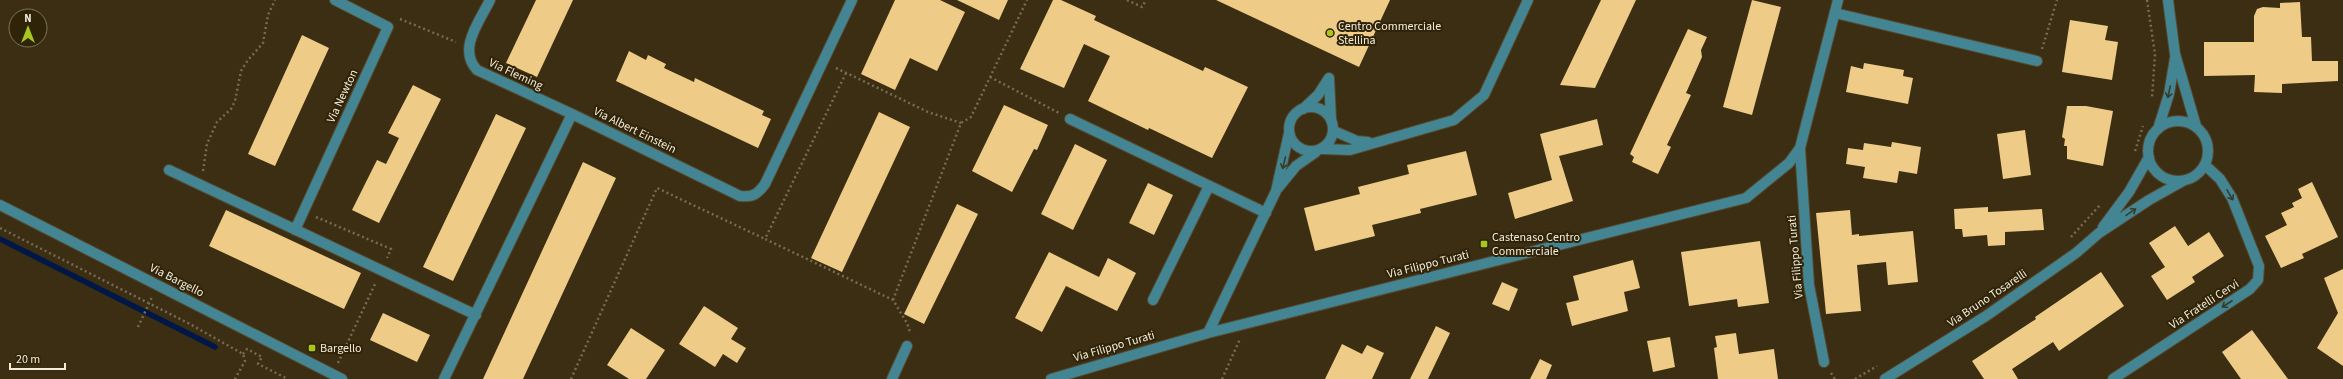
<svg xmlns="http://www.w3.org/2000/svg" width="2343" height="379" viewBox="0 0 2343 379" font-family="'Source Sans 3',sans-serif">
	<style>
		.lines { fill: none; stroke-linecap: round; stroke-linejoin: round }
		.stream { stroke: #001748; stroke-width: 5.5 }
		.building { fill: #eecb86 }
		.minor-casing { stroke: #55492e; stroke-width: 12 }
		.path { stroke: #776b53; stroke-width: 2.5; stroke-dasharray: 2 3; stroke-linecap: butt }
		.minor { stroke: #448594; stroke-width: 10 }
		.oneway { stroke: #353c2b }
		.poi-dot { fill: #a8c71d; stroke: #302408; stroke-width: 1.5 }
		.labels { text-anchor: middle; stroke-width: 4; stroke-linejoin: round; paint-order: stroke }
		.poi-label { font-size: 12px; fill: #f4ecdc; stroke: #302408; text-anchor: start }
		.street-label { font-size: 12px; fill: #f4ecdc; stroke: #302408 }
	</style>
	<rect width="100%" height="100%" fill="#3b2e12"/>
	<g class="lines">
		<path class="stream" d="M0 239 215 347"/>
	</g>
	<path class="building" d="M536 0H573L537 77 506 63Z
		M895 0H940L965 12 937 71 910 58 895 90 861 74Z
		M957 0H1008L999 20Z
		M1053 0H1061L1096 16 1094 20 1203 71 1205 67 1248 87 1212 158 1149 128 1148 130 1088 101 1110 56 1084 44 1064 88 1020 69Z
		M1216 0H1390L1359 67Z
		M1601 0H1636L1595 88 1560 85Z
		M1752 0 1781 7 1752 115 1723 107Z
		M2300 2 2302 37H2311L2312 61H2338V81L2282 84V93L2254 92 2255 75 2204 76V42H2254V16L2257 9 2263 7 2280 8V3Z
		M2070 20 2108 26 2105 40 2118 42 2112 80 2062 72Z
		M1688 29 1707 37 1701 50 1702 57 1686 93 1691 95 1667 145 1671 147 1658 174 1632 162 1634 157 1630 154Z
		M302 35 329 48 275 166 248 154Z
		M629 51 646 60 648 55 666 64 664 68 694 82 695 78 764 111 762 115 771 119 758 148 616 81Z
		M1864 63 1904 70 1903 76 1913 78 1908 104 1846 92 1851 66 1863 69Z
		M413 85 441 99 379 223 352 210 377 160 386 164 399 138 388 133Z
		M1004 105 1048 125 1037 150 1034 149 1012 192 972 171Z
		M2067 106H2086L2113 111 2103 166 2067 159V146H2064L2065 139 2062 137Z
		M879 112 910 127 842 272 811 258Z
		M496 114 526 128 453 281 423 267Z
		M1597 119 1603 145 1559 156 1573 201 1515 219 1508 193 1552 180 1540 134Z
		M2025 130 2031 175 2003 179 1997 134Z
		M1892 142 1921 147 1917 174 1899 171 1897 183 1863 178 1865 167 1846 164 1848 148 1863 150 1864 143 1891 147Z
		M1075 144 1107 160 1073 230 1041 214Z
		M1466 151 1477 195 1420 209 1421 213 1372 225 1375 236 1315 251 1304 208 1360 194 1358 187 1409 174 1407 165Z
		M583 162 616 178 523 379H483Z
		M2312 182 2338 237 2302 254 2304 258 2281 268 2265 236 2287 225 2281 213 2294 207 2292 203 2302 198 2298 189Z
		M1148 183 1173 195 1154 235 1129 223Z
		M957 204 978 214 924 324 904 314Z
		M1988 207V212L2042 209 2044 230 2005 232V245L1988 246 1987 235 1963 237 1962 229H1955L1954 209Z
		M226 210 361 273 344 309 209 246Z
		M1850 210 1852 235 1859 234V236L1913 231 1918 282 1888 285 1886 262 1857 265 1861 311 1826 314 1816 213Z
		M2175 226 2188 246 2209 232 2224 256 2192 277 2195 282 2167 300 2151 276 2165 267 2149 243Z
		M1760 241 1769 303 1738 307 1737 299 1689 306 1681 252Z
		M1049 252 1099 277 1108 258 1136 273 1117 311 1066 286 1042 332 1015 318Z
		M1633 260 1640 288 1624 292 1628 311 1572 326 1566 303 1579 300 1573 276Z
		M2343 269V366L2317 348 2338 313 2324 278Z
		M2101 272 2124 306 2059 351 2053 342 2012 369 2018 379H1984L1972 361 2036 319 2035 317Z
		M1502 282 1518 289 1509 311 1492 304Z
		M704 306 738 328 731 339 746 348 737 363 723 354 715 367 679 344Z
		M383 313 430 335 417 362 370 340Z
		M1436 326 1450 333 1428 379H1410Z
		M631 328 665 350 646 379H629L607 365Z
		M2252 330 2288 379H2241L2222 352Z
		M1736 333 1739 354 1774 349 1778 379H1718L1714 348 1717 347 1715 336Z
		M1670 337 1675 367 1653 372 1647 341Z
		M1342 344 1362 354 1367 345 1384 353 1372 379H1325Z
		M1540 359 1552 365 1546 379H1530Z"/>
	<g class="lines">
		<defs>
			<path id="minor" d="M490 0C480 21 457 49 477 70L572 114
				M2168 0 2175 54 2196 126
				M1835 13 2037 61
				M1329 78 1331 119
				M1289 129a22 22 0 1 1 44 0a22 22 0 1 1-44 0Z
				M1303 109 1318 95 1329 78
				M1070 119 1266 213
				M2148 151a30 30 0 1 1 60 0a30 30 0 1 1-60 0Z
				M2158 129 2169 94 2175 58
				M1334 131 1357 141 1368 142
				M1800 148 1809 285 1824 362
				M1323 149 1350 150 1454 120 1484 95 1528 0
				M169 170 476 315
				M1278 188 1296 166 1316 152
				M0 205 342 379
				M2103 227 2129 192 2149 157
				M295 230 388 27 335 0
				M1153 300 1209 186
				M1208 333 1276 191 1289 133
				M444 379 572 114 740 196C753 197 757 195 765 184L852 0
				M892 379 907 346
				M1051 379 1208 333 1746 198 1789 163 1800 148 1838 0
				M1885 379 1986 316 2076 253 2099 233 2149 200 2183 181
				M2113 379 2250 289 2258 280 2259 266 2232 198 2220 179 2205 165"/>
		</defs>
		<use href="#minor" class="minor-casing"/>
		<path class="path" d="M1127 0 1142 7 1146 0
			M2147 0 2155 54 2152 98
			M400 19 456 42
			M2042 49 2057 0
			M836 68 928 112 961 123
			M846 73 765 239 893 300 907 323 910 332
			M990 77 1059 113
			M2135 151 2143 126
			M203 171 207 144 217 122 231 109 235 101 241 71 248 60 263 43 268 15 275 0
			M316 217 391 249 387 258
			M0 228 188 323 243 354 245 361 235 379
			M2071 237 2100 205
			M893 300 961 123 971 117 1027 0
			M138 327 152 297
			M243 354 247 349 262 357 258 364 288 379
			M338 363 376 282
			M1831 373 1835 379
			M571 379 657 188 765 239
			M1222 379 1240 339
			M1855 379 1877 366"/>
		<use href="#minor" class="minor"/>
	</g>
	<defs><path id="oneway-shaft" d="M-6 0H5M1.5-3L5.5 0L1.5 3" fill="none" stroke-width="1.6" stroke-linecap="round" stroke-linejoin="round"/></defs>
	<g class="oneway">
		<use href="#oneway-shaft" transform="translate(2169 92) rotate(102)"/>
		<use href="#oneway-shaft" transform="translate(1284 163) rotate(103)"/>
		<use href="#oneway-shaft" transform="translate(2230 195) rotate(60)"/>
		<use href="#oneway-shaft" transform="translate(2131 212) rotate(-34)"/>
		<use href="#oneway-shaft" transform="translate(2227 304) rotate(147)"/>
	</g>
	<g class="poi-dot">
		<circle cx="1330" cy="33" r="4"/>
		<rect x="1480" y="240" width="8" height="8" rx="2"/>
		<rect x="308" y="344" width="8" height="8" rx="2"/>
	</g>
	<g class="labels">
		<g class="poi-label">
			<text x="1338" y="30">Centro Commerciale<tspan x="1338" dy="14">Stellina</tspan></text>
			<text x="1492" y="241">Castenaso Centro<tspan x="1492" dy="14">Commerciale</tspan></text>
			<text x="320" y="352">Bargello</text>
		</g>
		<g class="street-label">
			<text transform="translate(516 74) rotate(25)" y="4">Via Fleming</text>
			<text transform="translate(342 96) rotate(-65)" y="4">Via Newton</text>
			<text transform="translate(635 130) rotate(26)" y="4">Via Albert Einstein</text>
			<text transform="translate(1795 257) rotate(-95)" y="4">Via Filippo Turati</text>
			<text transform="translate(1428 264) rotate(-14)" y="4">Via Filippo Turati</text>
			<text transform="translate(177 280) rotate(27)" y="4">Via Bargello</text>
			<text transform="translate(1987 298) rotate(-34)" y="4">Via Bruno Tosarelli</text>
			<text transform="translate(2204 304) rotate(-33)" y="4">Via Fratelli Cervi</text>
			<text transform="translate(1114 346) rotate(-16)" y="4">Via Filippo Turati</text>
		</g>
	</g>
	<g transform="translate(28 28)"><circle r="19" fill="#302408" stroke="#7e745d"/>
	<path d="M0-3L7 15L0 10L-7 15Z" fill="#a8c71d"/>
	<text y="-6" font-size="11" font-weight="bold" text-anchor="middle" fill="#f4ecdc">N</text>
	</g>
	<path d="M10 363v6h55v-6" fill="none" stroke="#f4ecdc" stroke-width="2"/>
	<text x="16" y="363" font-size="12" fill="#f4ecdc" stroke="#302408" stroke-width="3" paint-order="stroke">20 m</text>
</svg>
